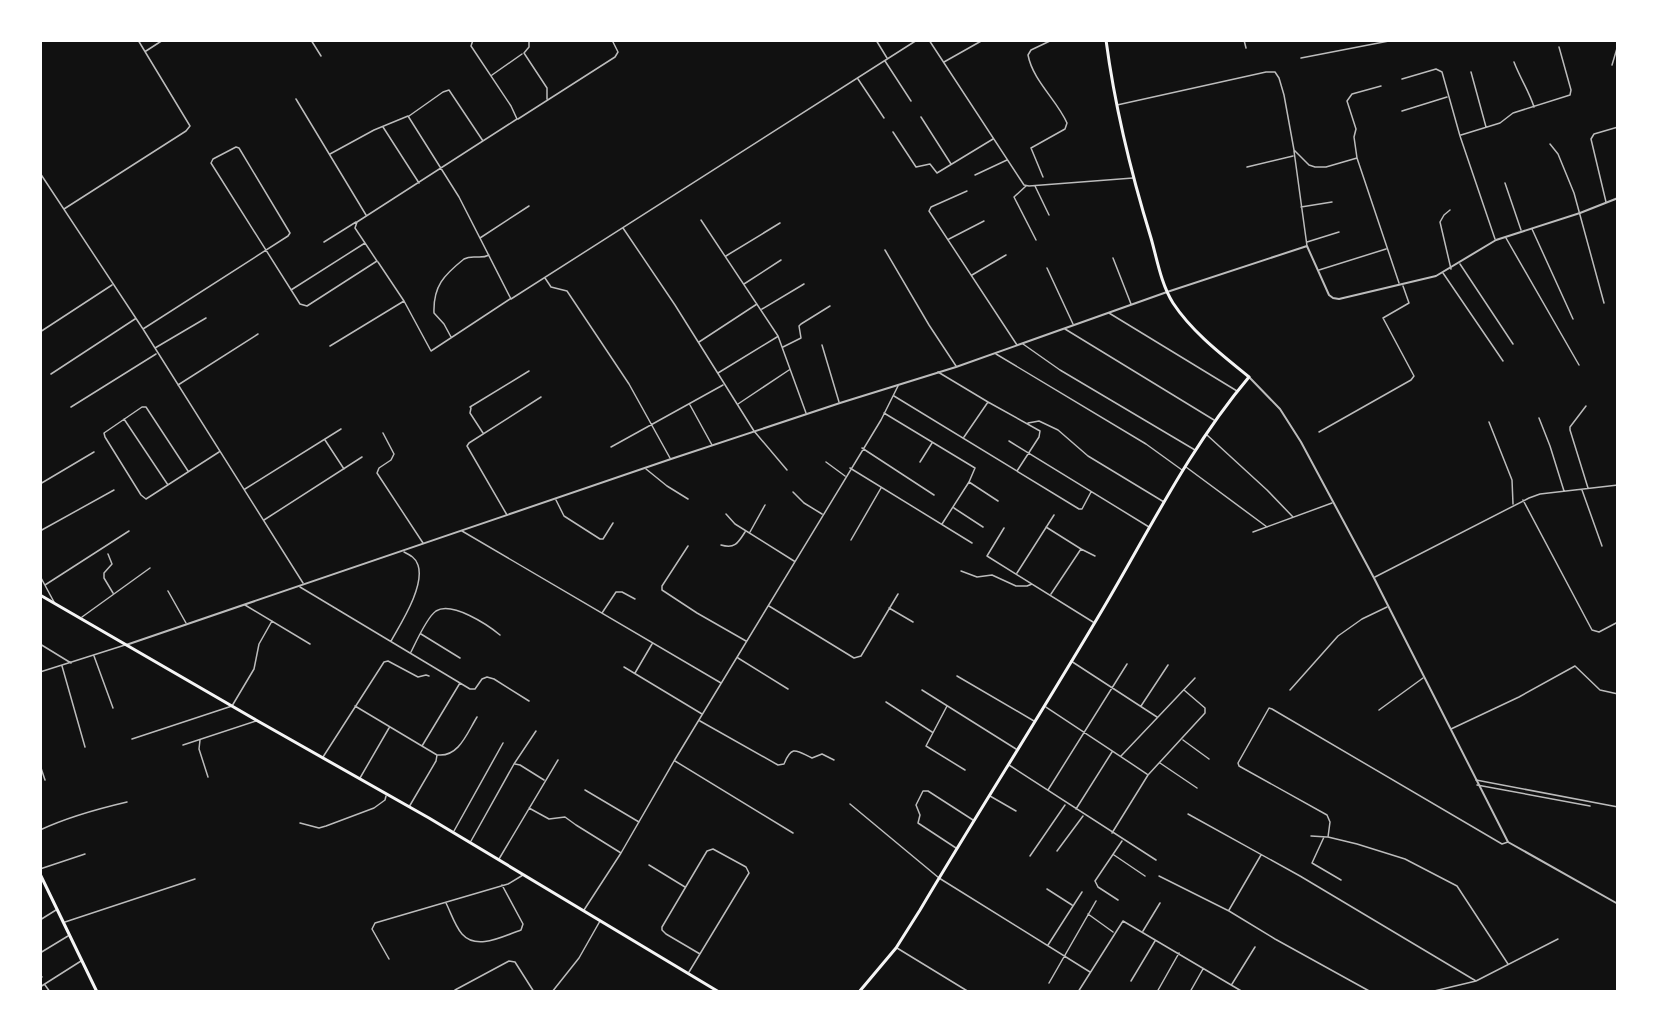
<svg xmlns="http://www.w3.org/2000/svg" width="1658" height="1032" viewBox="0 0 1658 1032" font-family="'Exo 2',sans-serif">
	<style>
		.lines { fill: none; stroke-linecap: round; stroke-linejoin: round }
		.minor { stroke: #bcbcbc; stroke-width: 1.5 }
		.tertiary { stroke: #bcbcbc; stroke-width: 2 }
		.secondary { stroke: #f5f5f5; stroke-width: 3 }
		.primary { stroke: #f5f5f5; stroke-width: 3 }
	</style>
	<rect width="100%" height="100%" fill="#111"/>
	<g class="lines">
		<path class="minor" d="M311 40 321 56
			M529 40V47L524 53 547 88V99
			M876 40 887 58
			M929 40 1024 185 1029 186 1133 178
			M1244 40 1246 48
			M146 51 163 40
			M1301 58 1394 40
			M885 61 911 101
			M944 62 983 40
			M1514 62C1520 78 1529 91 1534 107
			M1612 65 1618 45
			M1471 72 1486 127
			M492 75 522 54
			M858 79 884 118
			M1402 79 1436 69 1442 72 1460 136 1495 239
			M296 99 366 215
			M1117 105 1266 72H1275L1279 78 1284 95 1294 150 1309 165 1315 167H1326L1357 158 1399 283
			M1402 111 1447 97
			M409 116 443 92 449 90 483 141
			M921 117 951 164
			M518 119 615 57 618 52 612 40
			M383 127 419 183
			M893 132 916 167 930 164 937 173 993 139
			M1461 135 1500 123 1513 113 1570 95 1571 90 1559 47
			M1550 144 1558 154 1574 193 1604 303
			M1294 151 1307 246
			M330 154 374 130 408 116 459 197 511 299 917 40
			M1357 158 1354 137 1356 129 1347 101 1352 94 1381 86
			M1247 167 1293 156
			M40 173 143 329 303 583
			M975 175 1007 160
			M1043 177 1031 148 1065 129 1067 123C1057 100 1033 81 1028 55L1031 50 1052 40
			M1505 183 1521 230
			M1026 186 1014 197 1036 240
			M1035 186 1049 215
			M967 191 931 207 929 211 1017 345
			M1606 202 1591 139 1594 134 1618 127
			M1301 207 1332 202
			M64 209 186 131 190 126 138 40
			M1450 210 1444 215 1440 222 1451 269
			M701 220 778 336 806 413
			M623 228 675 305 754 431 787 470
			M1532 229 1573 319
			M480 238 529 206
			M1506 238 1579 365
			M949 239 984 221
			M324 242 356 222
			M1307 242 1339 232
			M885 250 929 325 956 366
			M726 256 780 223
			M1113 258 1131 304
			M1460 264 1513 344
			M1047 268 1073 324
			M1319 270 1386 249
			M1443 273 1503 361
			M972 275 1006 255
			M545 278 551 287 567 291 629 384 670 458
			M744 284 781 260
			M291 290 365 243
			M404 301 431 351 510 299
			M762 309 804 284
			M1109 313 1237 391
			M143 329 288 236 290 233 239 148 236 147 213 159 211 163 300 304 307 306 377 261 355 228 357 222 517 119 511 106 471 46 473 40
			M1065 329 1214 420
			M40 332 112 285
			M451 337 444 324 434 313C433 286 444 275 464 259 473 254 480 260 489 255
			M699 342 757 304
			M1023 344 1060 370 1195 450
			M822 345 839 402
			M330 346 404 301 378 262
			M783 347 801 338 799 326 801 324 830 306
			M155 348 206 318
			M996 354 1146 444 1182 470
			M938 372 988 402 964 437
			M718 373 777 337
			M51 374 135 319
			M178 385 258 334
			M894 396 1079 509H1082L1091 492
			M988 402 1040 431 1039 437 1017 471
			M738 404 789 370
			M690 405 712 445
			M1586 406 1570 427V430L1588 488
			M71 407 156 354
			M884 413 975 468 969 482 942 524
			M1539 418 1550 446 1564 491
			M124 419 168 485
			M1489 422 1512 480 1513 504
			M1028 423 1039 421 1058 430 1088 456 1164 502
			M1319 432 1411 380 1414 376 1383 318 1409 303 1403 286
			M383 433 394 454 391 460 379 468 377 473 423 543
			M483 433 470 413 471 408 470 407 529 371
			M1207 435 1267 490 1293 517
			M325 440 344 469
			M1009 441 1149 527
			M611 447 723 385
			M862 448 934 495
			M826 462 845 476
			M920 462 932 443
			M1186 467 1267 527
			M850 468 972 543
			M646 469 667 486 688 499
			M188 471 146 407H142L104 433 105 437 141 495 146 499 219 452
			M969 482 998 501
			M40 484 94 452
			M245 489 341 429
			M1582 490 1602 546
			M793 492 804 503 822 514
			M556 500 564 516 600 539H603L613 523
			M1523 500 1592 630 1599 632 1618 622
			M954 508 983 527
			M726 514 735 524 794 561
			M507 515 467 446 469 443 541 397
			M264 520 362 457
			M1046 527 1081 549
			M1004 528 987 556 1093 622
			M40 531 114 490
			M462 531 721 683
			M750 532 765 505
			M1253 532 1332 503
			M851 540 881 488
			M721 545C735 549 738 543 745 532
			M688 546 662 586V590L697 613 746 641
			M108 554 112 564 104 573V578L113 593
			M961 571 977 577 992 575 1016 586H1027L1032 584
			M1017 573 1054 515
			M40 576 54 602
			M1375 577 1529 498 1540 494 1618 485
			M45 585 129 531
			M300 587 470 689H475L482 679 487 677 494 679 529 701
			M168 591 186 623
			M1051 594 1081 549 1095 556
			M245 605 310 644
			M769 606 854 658 861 656 898 594
			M889 608 913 622
			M602 613 616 592H622L635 599
			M82 617 150 568
			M421 634 460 658
			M391 641C401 623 425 586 418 565 416 558 410 555 404 552
			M40 644 71 663
			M411 652C416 642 427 617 436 611 452 601 488 625 500 635
			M94 656 113 708
			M738 658 788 689
			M1071 661 1157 717
			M62 666 85 747
			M624 667 702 714
			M40 672 125 645
			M635 673 652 644
			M957 676 1034 721
			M922 690 1016 749
			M1290 690 1338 636 1362 619 1387 607
			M886 702 932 732
			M355 706 437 755 436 761 409 807
			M947 706 926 746 965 770
			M1141 706 1168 665
			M1046 707 1147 774
			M1379 710 1423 678
			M700 721 778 765 784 764C792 744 797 751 812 758L822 754 834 760
			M1451 729 1519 697 1575 666 1600 690 1618 694
			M132 739 232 706 254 669 259 644 272 621
			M200 740 199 749 208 777
			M1183 740 1209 759
			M183 745 256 721
			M422 746 460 683
			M438 755C459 757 467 733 477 717
			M1121 756 1195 678
			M323 757 384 662 388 661 418 677 426 675 429 676
			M675 761 793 833
			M1160 763 1197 788
			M515 764 520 765 544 780
			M40 765 45 780
			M1009 765 1156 860
			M360 778 389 728
			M1476 780 1618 807
			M1477 785 1590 806
			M585 790 639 822
			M1048 790 1127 664
			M990 796 1016 811
			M850 804 939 878 1090 972
			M529 808 549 819 565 817 576 825 621 853
			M1076 809 1112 752
			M1188 814 1300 876 1476 981
			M300 823 319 828 326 826 374 808 385 800 386 796
			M40 830C68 817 97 809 127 802
			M454 831 503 743
			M1112 833 1148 775 1205 713V708L1184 690
			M1311 836 1327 837
			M1324 837 1312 863 1341 880
			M471 841 514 764 536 731
			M1508 842 1502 844 1272 709 1269 708 1238 763 1239 766 1327 815 1330 822 1328 837 1357 844 1405 859 1457 886 1508 964
			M956 848 918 823 920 815 916 805 923 791H928L973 820
			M1057 851 1083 816
			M1114 855 1145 876
			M1030 856 1065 805
			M499 859 558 760
			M649 865 685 887
			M40 869 85 854
			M1159 876 1229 911 1275 939 1371 992
			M1047 889 1072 905
			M1118 900 1098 887 1095 881 1122 841
			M446 903C451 913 455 926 462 934 477 951 503 936 521 930L523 924 502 885
			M584 910 621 853 674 761 881 420 898 386
			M1229 910 1261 855
			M1088 914 1113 932
			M40 920 56 910
			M65 922 195 879
			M1143 931 1160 903
			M1048 945 1082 892
			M897 948 969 992
			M40 953 68 936
			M389 959 372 929 375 923 508 884 523 875
			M689 972 749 873 746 867 713 849 707 851 662 927V930L666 934 700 954
			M40 976 42 977
			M1131 981 1155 941
			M1049 983 1096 901
			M1232 984 1255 947
			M45 985 50 992
			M40 987 81 961
			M455 990 509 961 515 962 534 992
			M552 992 579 958 600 921
			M1078 992 1123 921 1243 992
			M1157 992 1179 953
			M1190 992 1203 969
			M1430 992 1476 981 1558 939"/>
		<path class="tertiary" d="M1249 377 1280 409 1301 442 1374 578 1508 842 1618 904
			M126 645 671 459 840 403 956 367 1167 292 1307 246 1329 295 1333 298 1339 299 1436 276 1496 240 1580 213 1618 198"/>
		<path class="secondary" d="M40 874 97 992
			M859 992 896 948 920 910C980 809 1044 709 1104 607 1150 529 1190 447 1249 377 1222 355 1192 332 1173 303 1161 284 1157 259 1151 238 1131 173 1115 108 1106 40"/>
		<path class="primary" d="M40 595 256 720 429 818 719 992"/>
	</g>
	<rect width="1658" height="1032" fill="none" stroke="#ffffff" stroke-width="84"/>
</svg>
